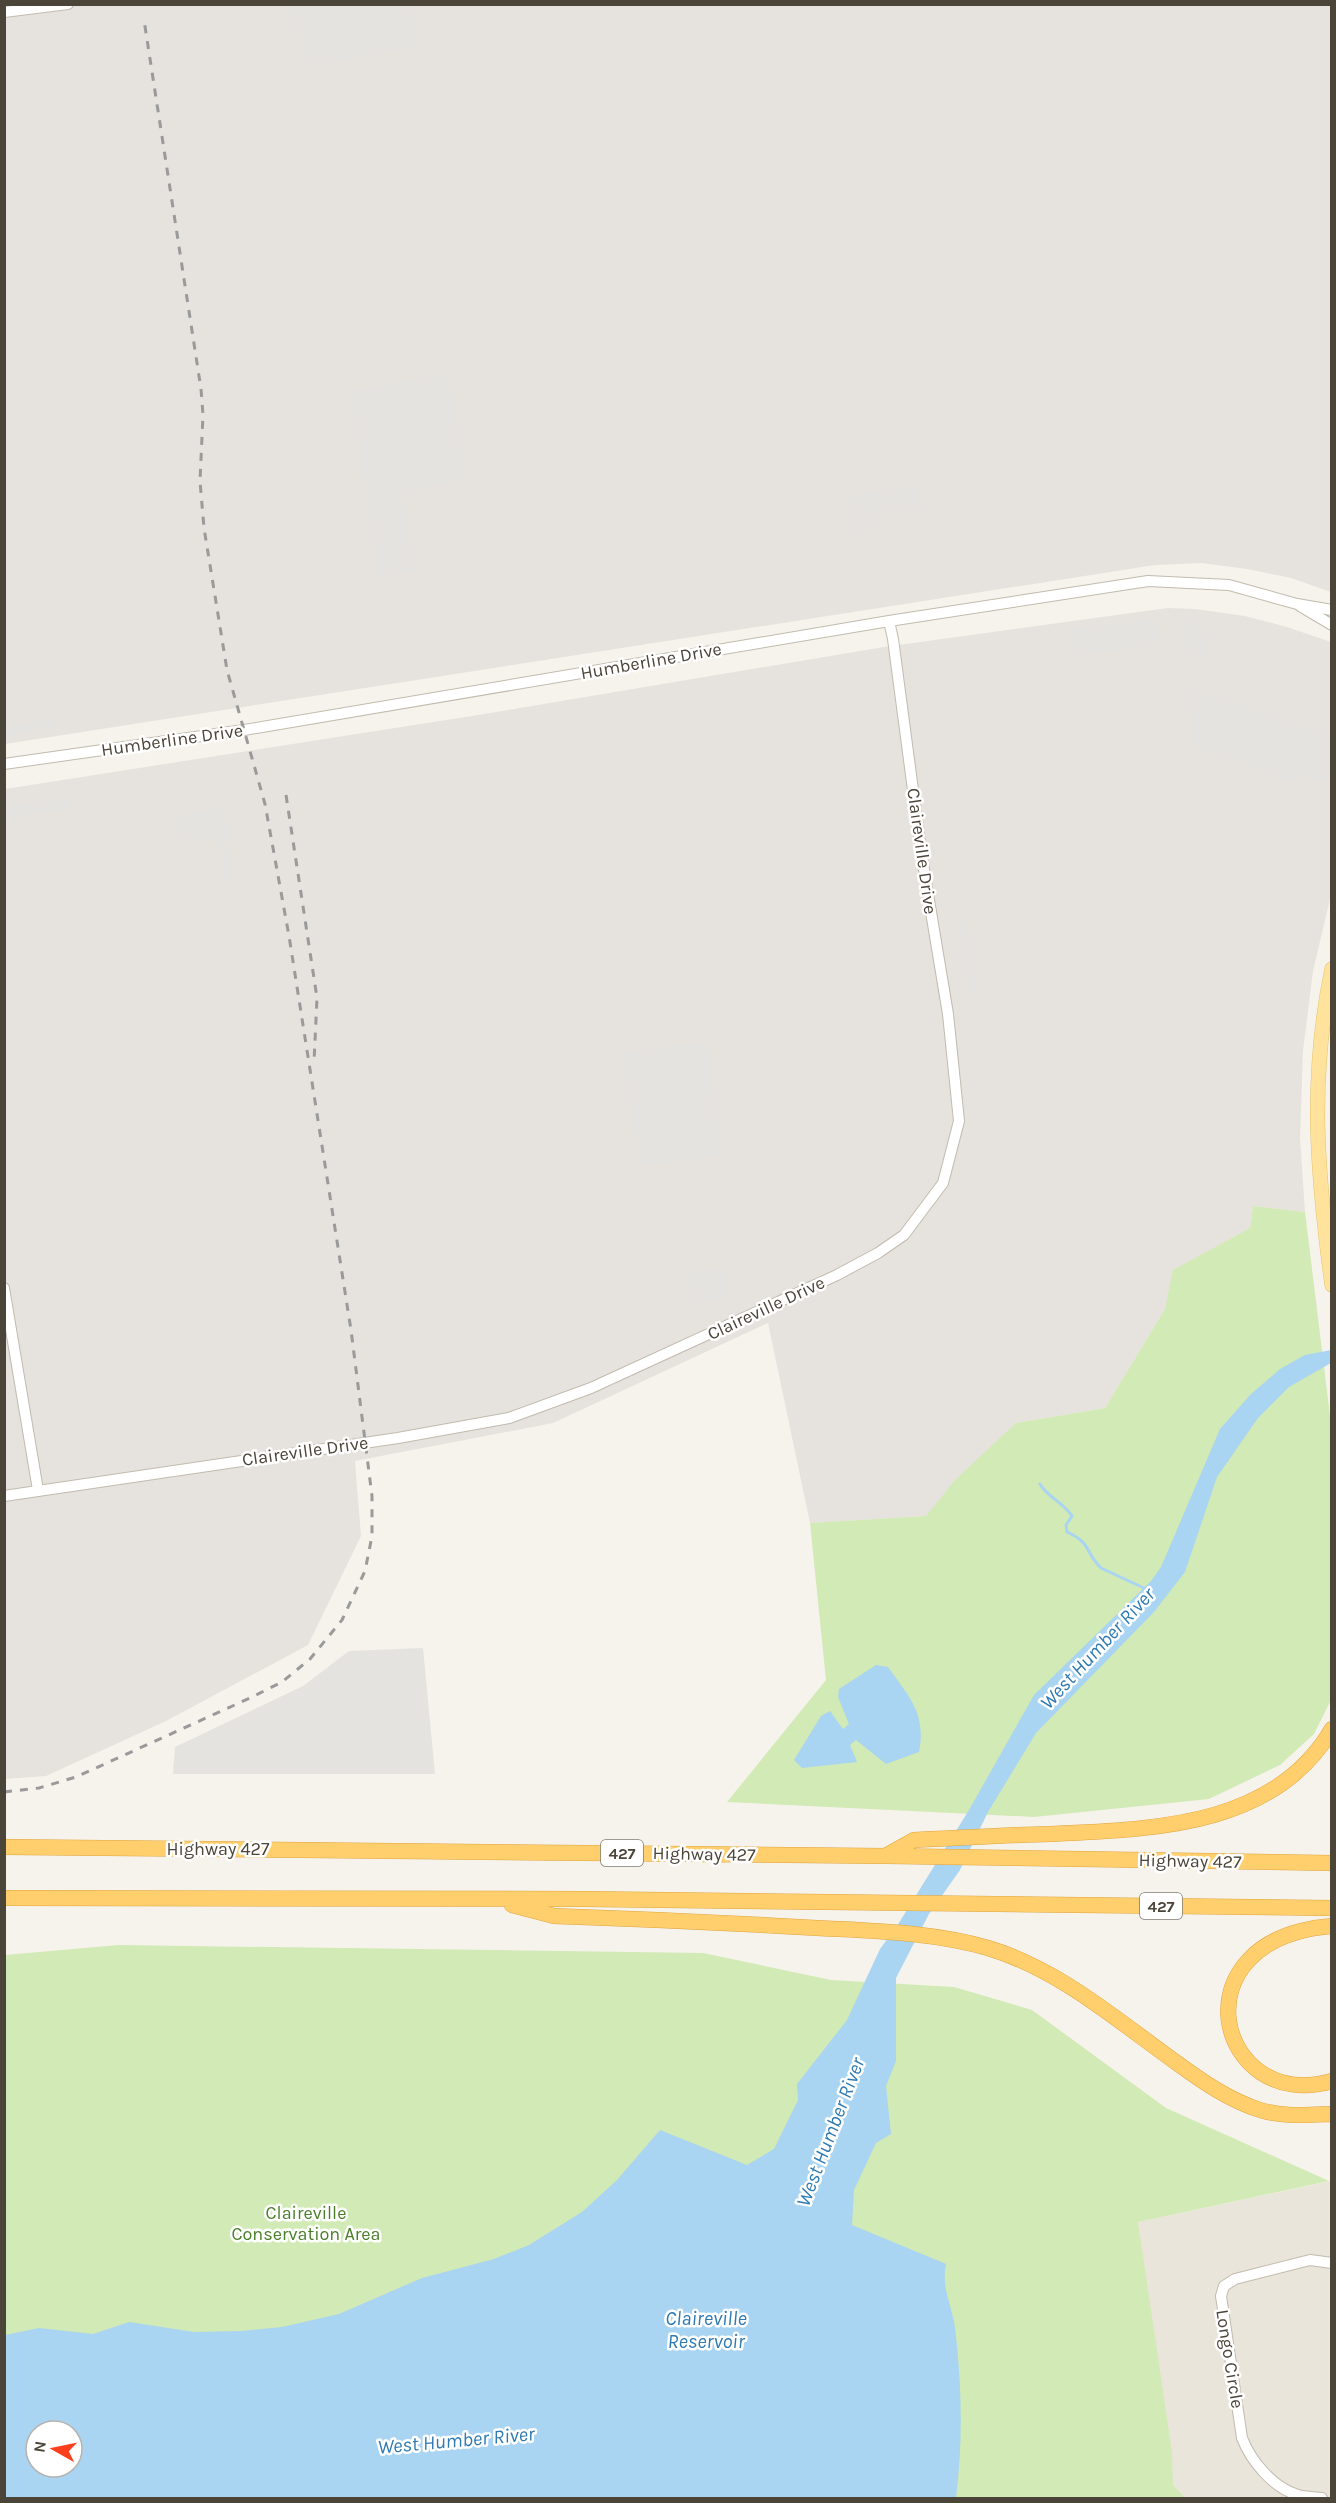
<svg xmlns="http://www.w3.org/2000/svg" width="1336" height="2503" viewBox="0 0 1336 2503" font-family="Karla,sans-serif">
	<style>
		.residential { fill: #eae5da }
		.industrial { fill: #e6e2dd }
		.green { fill: #d2eab5; fill-rule: evenodd }
		.parking { fill: #e5e3e0 }
		.water { fill: #a9d4f2; fill-rule: evenodd }
		.lines { fill: none; stroke-linecap: round; stroke-linejoin: round }
		.stream { stroke: #a9d4f2; stroke-width: 3 }
		.minor-casing { stroke: #c2bbae; stroke-width: 12 }
		.major-casing { stroke: #e6c16a; stroke-width: 15 }
		.highway-casing { stroke: #e0a43c; stroke-width: 16 }
		.minor { stroke: #fff; stroke-width: 10 }
		.major { stroke: #ffe39c; stroke-width: 14 }
		.highway { stroke: #ffcf6e; stroke-width: 15 }
		.rail { stroke: #9a9a9a; stroke-width: 3; stroke-dasharray: 8 8; stroke-linecap: butt }
		.labels { text-anchor: middle; stroke-width: 5; stroke-linejoin: round; paint-order: stroke }
		.shield { fill: #fff; stroke: #817c74; stroke-width: 1.5 }
		.shield-label { font-size: 16px; font-weight: bold; fill: #4b4439 }
		.street-label { font-size: 18px; fill: #4b4439; stroke: #fff }
		.park-label { font-size: 18px; fill: #4a7f2a; stroke: #fff }
		.water-label { font-size: 20px; font-style: italic; fill: #2e7ab2; stroke: #fff }
	</style>
	<rect width="100%" height="100%" fill="#f6f3ec"/>
	<path class="residential" d="M1331 2181V2498H1186L1173 2485 1138 2222Z"/>
	<path class="industrial" d="M5 5H1331V592L1291 578 1247 569 1201 563 1155 565 5 744Z
		M1168 608 1195 609 1245 616 1287 627 1331 642V895L1313 971 1303 1051 1300 1138 1305 1212 1253 1206 1250 1228 1174 1270 1165 1309 1105 1408 1016 1423 926 1516 810 1523 768 1323 553 1423 355 1461 361 1536 308 1645 166 1721 46 1776 5 1779V789L472 716 884 647Z"/>
	<path class="green" d="M1253 1206 1305 1212 1332 1432 1331 1700 1314 1734 1280 1765 1209 1799 1034 1817 727 1802 826 1680 810 1523 926 1516 956 1479 1016 1423 1105 1408 1165 1309 1173 1270 1250 1228Z
		M119 1945 703 1953 831 1980 954 1987 1032 2010 1166 2108 1329 2181 1138 2222 1172 2452 1173 2485 1186 2498H5V1955ZM36 2431H72V2467H36Z"/>
	<path class="parking" d="M287 5H412L420 46 306 66 302 31 291 33Z
		M450 374 468 480 403 493 414 571 377 576 349 391Z
		M919 484 923 510 904 513 903 507 875 512 878 530 853 534 847 495Z
		M1187 617 1206 623 1203 634 1212 637 1204 662 1185 655 1186 647 1179 645Z
		M1156 618 1160 645 1069 656 1066 635 1073 634V629Z
		M1184 685 1331 735 1330 751 1331 769 1325 783 1299 775 1294 782 1194 747Z
		M54 718 56 727 5 736V726Z
		M73 796 75 808 5 819V807Z
		M225 807 232 837 227 838 234 882 224 883 217 839 179 845 174 815Z
		M957 916 965 921 977 994 968 988Z
		M708 1041 723 1156 639 1166 620 1054Z
		M725 1267 730 1297 692 1303 687 1273Z
		M423 1648 435 1774H173L175 1747 303 1686 349 1651Z"/>
	<path class="water" d="M1331 1350V1363L1289 1387 1258 1418 1217 1477 1185 1572 1154 1612 1036 1733 988 1812 960 1870 929 1914 896 1978V2061L886 2086 891 2134 876 2143 854 2190 852 2225 946 2264C941 2289 952 2304 955 2328 962 2384 963 2442 956 2498H5V2335L39 2328 93 2334 129 2322 194 2332 242 2331 282 2327 339 2314 422 2278 494 2259 529 2245 582 2212 617 2180 660 2130 747 2165 774 2149 798 2100 797 2084 847 2020 880 1949 897 1926 969 1810 1034 1695 1151 1581 1161 1567 1220 1429 1250 1395 1280 1369 1305 1355ZM36 2431H72V2467H36Z
		M876 1665 888 1667C908 1695 927 1714 919 1752L886 1764 856 1740 850 1745 857 1762 802 1768 794 1760 821 1716 830 1711 843 1729 849 1724 838 1697 839 1689Z"/>
	<g class="lines">
		<path class="stream" d="M1040 1484C1047 1497 1063 1502 1072 1516L1066 1525 1067 1532C1092 1543 1085 1553 1101 1568L1146 1589"/>
		<defs>
			<path id="minor" d="M4 12 68 4
				M1300 606 1332 625
				M4 764 244 730 889 621 1148 581 1229 585 1297 604 1332 610
				M4 1288 38 1490
				M4 1496 398 1438 509 1418 591 1388 837 1275 878 1253 904 1235 943 1183 959 1121 948 1014 922 858 893 639 889 621
				M1322 2498C1314 2497 1305 2497 1298 2495 1273 2488 1251 2461 1242 2438L1221 2296 1224 2286 1235 2279 1310 2260 1332 2263"/>
			<path id="major" d="M1332 969C1309 1079 1317 1174 1332 1285"/>
			<path id="highway" d="M4 1847 886 1856 1332 1863
				M887 1855 914 1840C959 1838 1005 1835 1050 1834 1152 1829 1274 1828 1332 1729
				M4 1898 584 1899 1332 1908
				M512 1905 554 1916C642 1919 729 1923 817 1928 873 1931 934 1932 988 1948 1059 1969 1118 2021 1177 2063 1203 2082 1229 2100 1260 2110 1283 2117 1307 2115 1332 2114
				M1332 1926C1172 1939 1217 2114 1332 2081"/>
		</defs>
		<use href="#minor" class="minor-casing"/>
		<use href="#major" class="major-casing"/>
		<use href="#highway" class="highway-casing"/>
		<use href="#minor" class="minor"/>
		<use href="#major" class="major"/>
		<use href="#highway" class="highway"/>
		<path class="rail" d="M286 795 317 998 314 1062
			M4 1792 39 1788 76 1777 250 1698 282 1682 310 1659 342 1620 365 1571 372 1536V1496L351 1330 289 936 265 804 227 670 204 528 200 481 203 415 201 389 144 20"/>
	</g>
	<g class="labels">
		<g class="shield">
			<rect x="601" y="1840" width="42" height="26" rx="4.5"/>
			<rect x="1140" y="1893" width="42" height="26" rx="4.5"/>
		</g>
		<g class="shield-label">
			<text x="622" y="1859">427</text>
			<text x="1161" y="1912">427</text>
		</g>
		<g class="street-label">
			<text transform="translate(651 661) rotate(-10)" y="6">Humberline Drive</text>
			<text transform="translate(172 740) rotate(-8)" y="6">Humberline Drive</text>
			<text transform="translate(922 851) rotate(82)" y="6">Claireville Drive</text>
			<text transform="translate(766 1308) rotate(-25)" y="6">Claireville Drive</text>
			<text transform="translate(305 1451) rotate(-8)" y="6">Claireville Drive</text>
			<text x="218" y="1855">Highway 427</text>
			<text transform="translate(704 1854) rotate(1)" y="6">Highway 427</text>
			<text transform="translate(1190 1861) rotate(1)" y="6">Highway 427</text>
			<text transform="translate(1230 2359) rotate(81)" y="6">Longo Circle</text>
		</g>
		<g class="park-label">
			<text x="306" y="2219">Claireville<tspan x="306" dy="21">Conservation Area</tspan></text>
		</g>
		<g class="water-label">
			<text transform="translate(1097 1648) rotate(-47)" y="7">West Humber River</text>
			<text transform="translate(830 2132) rotate(-69)" y="7">West Humber River</text>
			<text x="706" y="2325">Claireville<tspan x="706" dy="23">Reservoir</tspan></text>
			<text transform="translate(456 2440) rotate(-5)" y="7">West Humber River</text>
		</g>
	</g>
	<rect width="1336" height="2503" fill="none" stroke="#4b4439" stroke-width="12"/>
	<g transform="translate(54 2449) rotate(279)"><circle r="28" fill="#ffffff" stroke="#b7b4b0" stroke-width="1.5"/>
	<path d="M0-4.5L10 22L0 15L-10 22Z" fill="#fc3f1d"/>
	<text y="-9" font-size="16" font-weight="bold" text-anchor="middle" fill="#4b4439">N</text>
	</g>
</svg>
